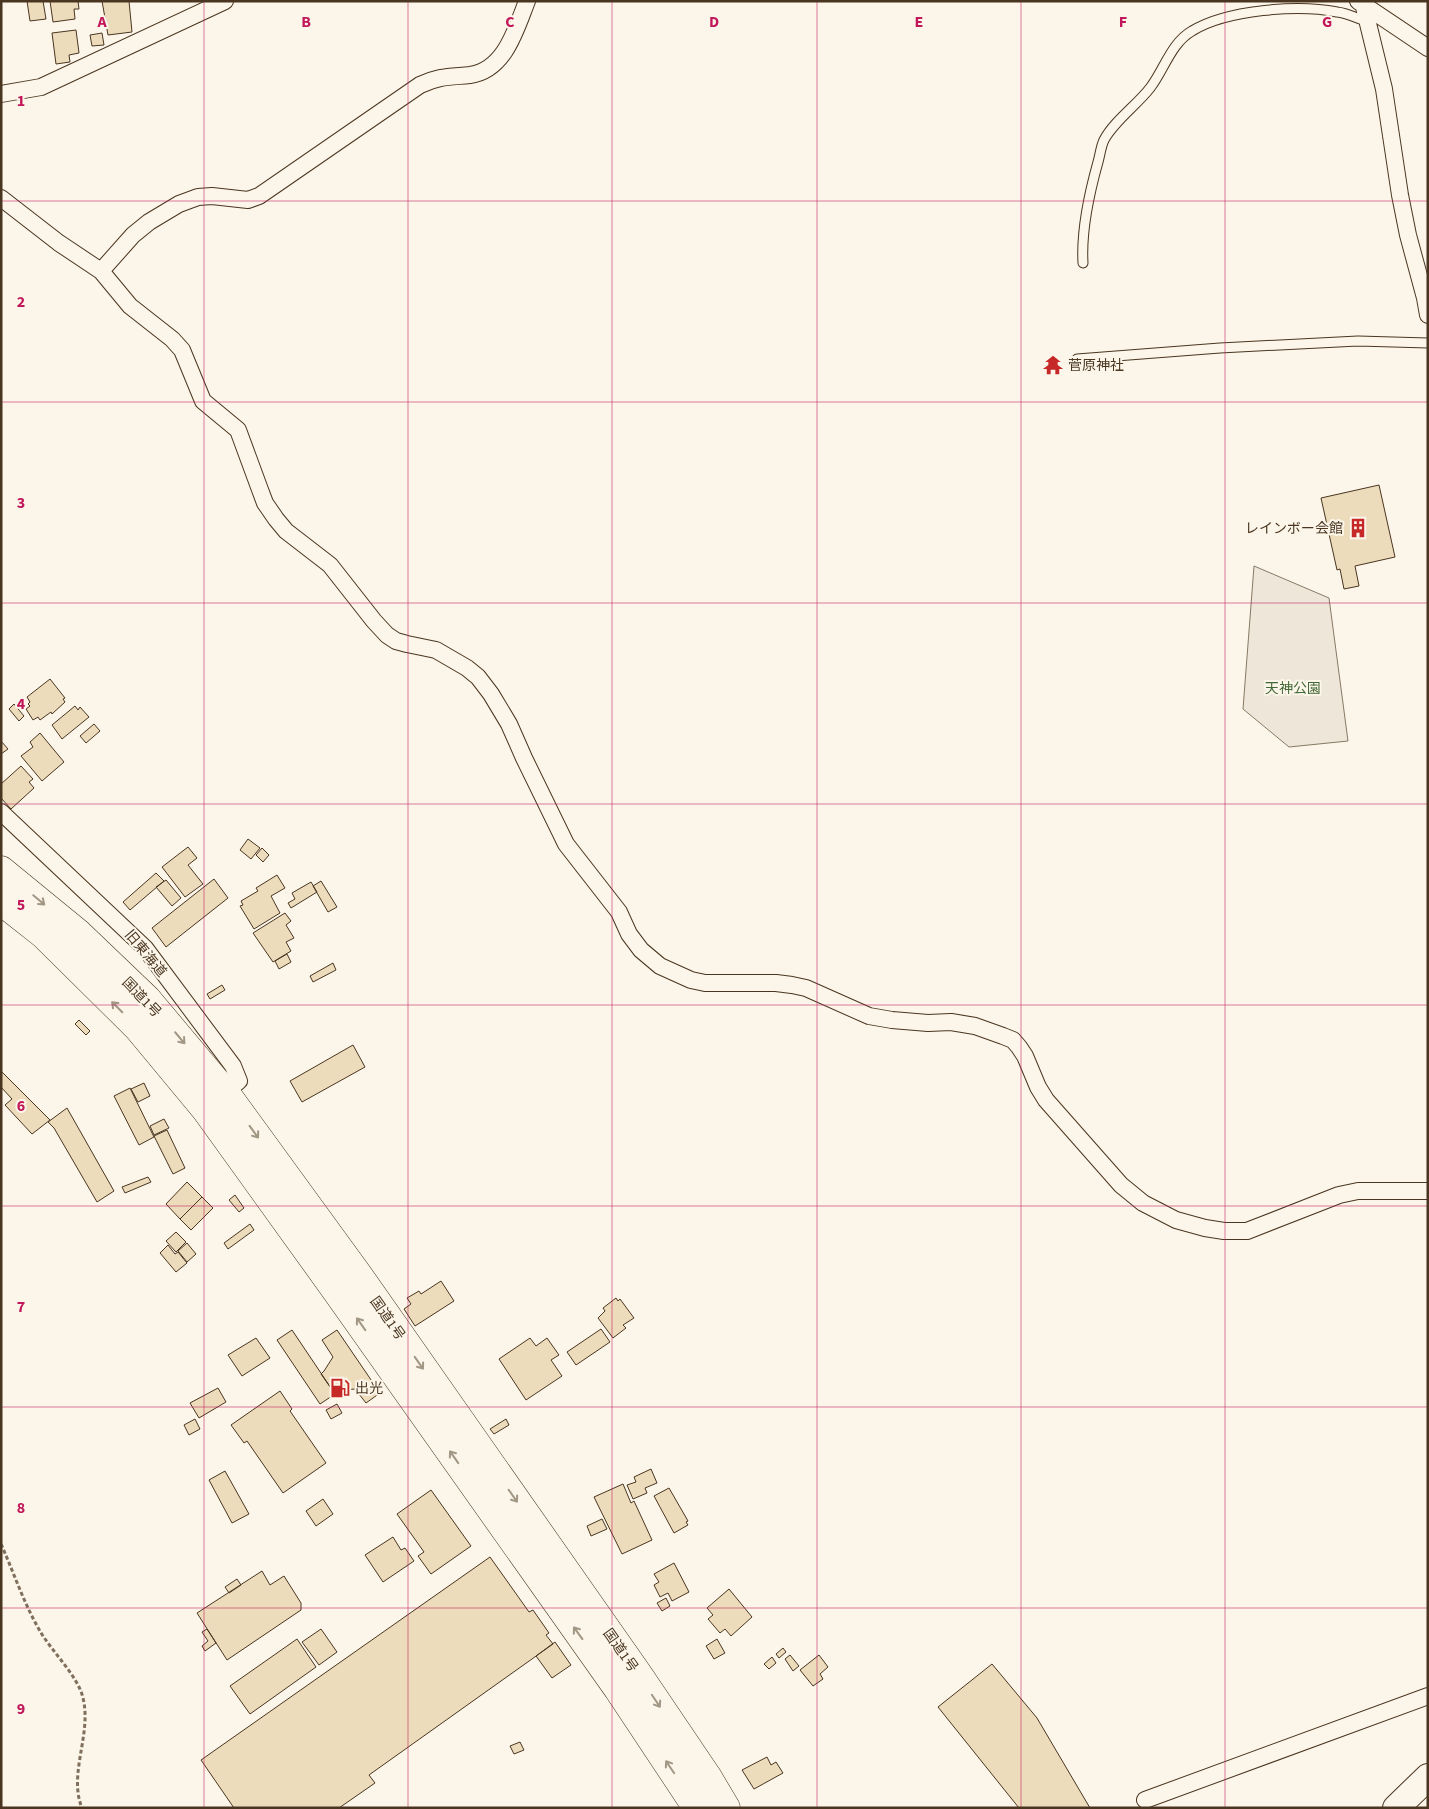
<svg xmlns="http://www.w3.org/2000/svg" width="1429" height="1809" viewBox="0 0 1429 1809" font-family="'Source Sans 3','Noto Sans JP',sans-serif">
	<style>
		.green { fill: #ede6d9; stroke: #887966 }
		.building { fill: #ecdcbc; stroke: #4a3520 }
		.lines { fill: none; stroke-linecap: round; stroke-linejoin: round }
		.service-casing { stroke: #4a3520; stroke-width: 11 }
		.minor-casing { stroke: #4a3520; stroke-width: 18 }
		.primary-casing { stroke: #4a3520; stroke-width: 28 }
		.trunk-casing { stroke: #4a3520; stroke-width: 29 }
		.path { stroke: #7f6f5c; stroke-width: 3; stroke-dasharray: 4 2.5; stroke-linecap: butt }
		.service { stroke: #fbf6e9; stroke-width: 9 }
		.minor { stroke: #fbf6e9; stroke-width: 16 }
		.primary { stroke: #fbf6e9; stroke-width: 26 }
		.trunk { stroke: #fbf6e9; stroke-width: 28 }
		.oneway { stroke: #a29684 }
		.grid { fill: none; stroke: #c2185b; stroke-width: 1; stroke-opacity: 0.55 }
		.labels { text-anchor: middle; stroke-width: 4; stroke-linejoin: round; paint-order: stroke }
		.poi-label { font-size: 14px; fill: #4a3520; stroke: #fbf6e9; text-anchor: start }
		.park-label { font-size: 14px; fill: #436837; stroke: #fbf6e9 }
		.street-label { font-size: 14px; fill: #4a3520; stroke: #fbf6e9 }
		.grid-label { font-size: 16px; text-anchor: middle; font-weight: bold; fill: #c2185b; stroke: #fbf6e9; stroke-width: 4; stroke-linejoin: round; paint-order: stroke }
	</style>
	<rect width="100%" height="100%" fill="#fbf6e9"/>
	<path class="green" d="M1254 566 1329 598 1348 741 1289 747 1243 709Z"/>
	<path class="building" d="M27 1H43L46 19 30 21Z
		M50 1H78L79 9H74L75 19 53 22Z
		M102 1H129L132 32 108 35Z
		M76 30 79 53 69 55 70 62 56 64 52 33Z
		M102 33 104 45 92 46 90 35Z
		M1379 485 1395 557 1355 566 1359 586 1344 589 1340 569 1337 570 1321 498Z
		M50 679 65 698 63 699 65 702 52 714 51 712 40 720 38 717 33 720 26 709 30 706 28 704 30 702 27 697Z
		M14 704 24 716 19 721 9 709Z
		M75 706 78 710 80 707 89 717 62 739 52 725Z
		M94 724 100 731 86 743 80 736Z
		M40 733 64 762 42 781 21 756 33 747 30 742Z
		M1 741 8 749 1 754Z
		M21 766 33 779 29 782 34 788 11 809 1 798V784Z
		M248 839 260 848 251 859 240 850Z
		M188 847 197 858 188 865 203 884 185 897 162 867Z
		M262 848 269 855 263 862 256 855Z
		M156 873 164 881 130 910 123 902Z
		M277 875 285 888 271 896 280 913 254 929 240 906 243 905 241 901 258 891 256 888Z
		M214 879 228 898 166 947 152 928Z
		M166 880 181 898 172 906 156 887Z
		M321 881 337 907 328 912 313 886Z
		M311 882 317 892 291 908 288 903 295 899 292 893Z
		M285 913 291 921 286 925 294 938 286 942 291 951 273 962 253 933Z
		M287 954 291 962 279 969 275 961Z
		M333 963 336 970 313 982 310 976Z
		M222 985 225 990 210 999 207 994Z
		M79 1020 90 1031 86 1035 75 1024Z
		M353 1045 365 1067 302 1102 290 1081Z
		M1 1071 50 1120 32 1134 5 1105 12 1099 1 1087Z
		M144 1083 150 1096 138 1102 131 1089Z
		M130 1088 154 1137 139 1145 114 1096Z
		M67 1108 114 1191 97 1202 54 1128 48 1122Z
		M164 1119 169 1128 154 1135 150 1126Z
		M167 1130 185 1168 173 1174 154 1136Z
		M148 1177 151 1182 125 1193 122 1187Z
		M187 1182 202 1197 180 1219 166 1204Z
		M235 1195 244 1208 239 1212 229 1200Z
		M202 1197 213 1208 191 1230 180 1219Z
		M250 1224 254 1230 228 1249 224 1243Z
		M176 1232 186 1242 176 1252 166 1241Z
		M187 1243 196 1254 187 1262 178 1251Z
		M168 1245 175 1254 178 1252 187 1263 176 1272 160 1253Z
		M441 1281 454 1301 415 1326 404 1309 411 1304 407 1298 419 1291 421 1294Z
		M616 1298 618 1301 620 1299 634 1318 623 1325 626 1328 613 1338 598 1318 605 1311 603 1308Z
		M601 1329 610 1342 576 1365 567 1352Z
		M292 1330 335 1394 320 1404 277 1340Z
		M337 1330 380 1393 366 1403 355 1389 343 1390 335 1394 321 1374 324 1371 333 1357 322 1340Z
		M256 1338 270 1358 242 1376 228 1355Z
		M530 1338 536 1346 547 1338 559 1355 551 1360 562 1376 526 1400 499 1359Z
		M218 1388 226 1402 199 1418 190 1403Z
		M280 1391 292 1409 290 1411 326 1463 283 1493 247 1441 244 1443 231 1425Z
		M337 1404 342 1413 331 1419 326 1410Z
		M195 1419 200 1429 189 1435 184 1425Z
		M506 1419 509 1425 494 1434 490 1429Z
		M651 1469 657 1483 645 1488 647 1493 633 1499 627 1485 636 1482 634 1477Z
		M225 1471 249 1514 232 1523 209 1480Z
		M623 1484 631 1503 634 1501 652 1540 622 1554 594 1497Z
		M669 1488 688 1521 686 1522 688 1525 674 1533 654 1496Z
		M431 1490 471 1546 431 1574 418 1556 424 1552 397 1514Z
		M323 1499 333 1514 316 1526 306 1511Z
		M602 1519 607 1529 591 1536 587 1526Z
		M393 1537 401 1550 405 1548 414 1561 383 1582 365 1555Z
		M490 1557 529 1612 533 1610 549 1633 546 1635 553 1644 369 1775 375 1783 339 1808H234L201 1760Z
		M674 1563 689 1592 672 1601 668 1593 660 1597 654 1585 659 1582 654 1574Z
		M262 1571 270 1585 284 1576 301 1603V1610L227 1660 197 1613Z
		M237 1579 241 1585 229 1593 225 1587Z
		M729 1589 752 1617 731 1636 725 1629 720 1633 708 1619 713 1615 707 1608Z
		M666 1598 670 1606 662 1611 657 1603Z
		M207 1629 216 1643 205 1651 202 1646 208 1641 202 1632Z
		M321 1629 337 1652 319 1665 302 1642Z
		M297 1639 316 1667 250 1714 230 1686Z
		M717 1639 725 1653 714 1659 706 1646Z
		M555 1642 571 1665 552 1678 536 1656Z
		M783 1648 786 1652 779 1658 776 1654Z
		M790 1655 799 1666 793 1671 785 1659Z
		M819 1655 828 1667 820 1674 823 1679 813 1686 800 1670Z
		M772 1657 776 1663 769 1669 764 1664Z
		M992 1664 1037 1718 1090 1808H1019L938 1707Z
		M520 1742 524 1750 514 1754 510 1746Z
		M767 1757 771 1765 776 1762 783 1773 754 1789 742 1770Z"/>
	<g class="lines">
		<defs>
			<path id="service" d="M1083 263C1081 229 1089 194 1098 162 1100 155 1101 146 1104 140 1114 121 1137 105 1150 88 1164 70 1171 43 1192 31 1226 10 1298 4 1337 12 1347 13 1356 18 1366 21
				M1077 359 1220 348 1358 341 1428 343"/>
			<path id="minor" d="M1358 1 1428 48
				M1363 3 1384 89 1400 195 1408 235 1425 298 1428 315
				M1 94 41 87 225 1
				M1 198 59 243 101 271 130 306 172 339 182 350 203 401 238 430 259 487 265 503 276 519 286 531 330 565 374 621 387 635 396 641 407 644 436 650 467 668 478 677 491 694 509 724 524 758 566 844 619 912 629 934 641 950 660 966 691 980 705 983H776L792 985 806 988 869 1016 892 1020 928 1023 951 1022 975 1026 1003 1036 1013 1040 1019 1047 1025 1056 1038 1087 1046 1100 1121 1185 1143 1203 1176 1220 1205 1228 1224 1231H1247L1339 1195 1358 1191H1428
				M101 271 133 235 149 222 179 204 198 197 212 196 248 200 259 196 420 85C439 76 449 77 470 75 505 70 516 29 527 1
				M1 812 145 948 233 1066 239 1081 219 1098
				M1145 1800 1428 1696"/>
			<path id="primary" d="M1396 1808 1428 1777"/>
			<path id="trunk" d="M1 870 78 933 147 999 225 1092 359 1276 638 1674 707 1776 726 1808
				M1 901 44 935 138 1028 206 1110 337 1292 618 1689 697 1808"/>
		</defs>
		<use href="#service" class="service-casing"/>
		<use href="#minor" class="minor-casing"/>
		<use href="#primary" class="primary-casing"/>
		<use href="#trunk" class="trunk-casing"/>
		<path class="path" d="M1 1544C14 1573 24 1604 40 1631 52 1652 78 1676 83 1698 92 1734 68 1774 82 1808"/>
		<use href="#service" class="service"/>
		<use href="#minor" class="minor"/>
		<use href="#primary" class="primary"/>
		<use href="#trunk" class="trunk"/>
	</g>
	<defs><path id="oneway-shaft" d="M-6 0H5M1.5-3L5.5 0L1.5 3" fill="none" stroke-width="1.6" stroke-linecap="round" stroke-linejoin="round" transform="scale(1.25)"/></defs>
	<g class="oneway">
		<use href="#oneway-shaft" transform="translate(39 900) rotate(40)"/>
		<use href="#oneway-shaft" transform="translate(117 1007) rotate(-135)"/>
		<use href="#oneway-shaft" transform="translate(180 1038) rotate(50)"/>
		<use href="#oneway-shaft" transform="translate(254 1132) rotate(54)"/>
		<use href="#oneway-shaft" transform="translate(361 1324) rotate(-125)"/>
		<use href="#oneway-shaft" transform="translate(419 1363) rotate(55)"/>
		<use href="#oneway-shaft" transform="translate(454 1457) rotate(-125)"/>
		<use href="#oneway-shaft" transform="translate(513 1496) rotate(55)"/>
		<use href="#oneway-shaft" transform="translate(578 1633) rotate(-126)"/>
		<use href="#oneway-shaft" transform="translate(656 1701) rotate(56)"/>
		<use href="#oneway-shaft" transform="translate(670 1767) rotate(-124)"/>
	</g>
	<path class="grid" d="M204 1V1808M408 1V1808M612 1V1808M817 1V1808M1021 1V1808M1225 1V1808M1 201H1428M1 402H1428M1 603H1428M1 804H1428M1 1005H1428M1 1206H1428M1 1407H1428M1 1608H1428"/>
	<defs>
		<symbol id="temple-bare" viewBox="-9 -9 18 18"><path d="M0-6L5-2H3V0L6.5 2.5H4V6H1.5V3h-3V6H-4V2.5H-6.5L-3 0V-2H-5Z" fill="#c62828" stroke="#fbf6e9" stroke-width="2.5" paint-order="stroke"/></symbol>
		<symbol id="building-bare" viewBox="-9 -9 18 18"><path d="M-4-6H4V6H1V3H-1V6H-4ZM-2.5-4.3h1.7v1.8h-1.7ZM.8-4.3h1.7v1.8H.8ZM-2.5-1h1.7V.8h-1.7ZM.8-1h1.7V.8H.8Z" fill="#c62828" stroke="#fbf6e9" stroke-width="2.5" paint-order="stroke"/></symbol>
		<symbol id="fuel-bare" viewBox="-9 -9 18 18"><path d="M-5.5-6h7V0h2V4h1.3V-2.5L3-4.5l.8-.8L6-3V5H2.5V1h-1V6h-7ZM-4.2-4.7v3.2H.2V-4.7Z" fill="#c62828" stroke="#fbf6e9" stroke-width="2.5" paint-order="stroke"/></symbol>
	</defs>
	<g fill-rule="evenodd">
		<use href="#temple-bare" x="1039" y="351" width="28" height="28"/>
		<use href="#building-bare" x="1344" y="514" width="28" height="28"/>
		<use href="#fuel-bare" x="326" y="1374" width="28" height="28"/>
	</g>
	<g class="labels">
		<g class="poi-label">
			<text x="1068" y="370">菅原神社</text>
			<text x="1343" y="533" text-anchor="end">レインボー会館</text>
			<text x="355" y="1393">出光</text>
		</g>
		<g class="park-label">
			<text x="1293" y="693">天神公園</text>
		</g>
		<g class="street-label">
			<text transform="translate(146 953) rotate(50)" y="5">旧東海道</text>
			<text transform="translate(142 997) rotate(46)" y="5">国道1号</text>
			<text transform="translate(388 1318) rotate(55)" y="5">国道1号</text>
			<text transform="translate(621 1650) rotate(55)" y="5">国道1号</text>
		</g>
	</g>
	<g class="grid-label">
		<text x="102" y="27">A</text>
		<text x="306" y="27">B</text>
		<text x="510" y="27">C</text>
		<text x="714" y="27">D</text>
		<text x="919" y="27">E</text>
		<text x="1123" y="27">F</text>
		<text x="1327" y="27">G</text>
		<text x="21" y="106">1</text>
		<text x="21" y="307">2</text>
		<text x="21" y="508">3</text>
		<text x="21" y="709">4</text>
		<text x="21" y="910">5</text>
		<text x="21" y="1111">6</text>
		<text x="21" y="1312">7</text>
		<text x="21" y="1513">8</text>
		<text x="21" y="1714">9</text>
	</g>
	<rect width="1429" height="1809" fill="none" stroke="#4a3520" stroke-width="5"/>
</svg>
